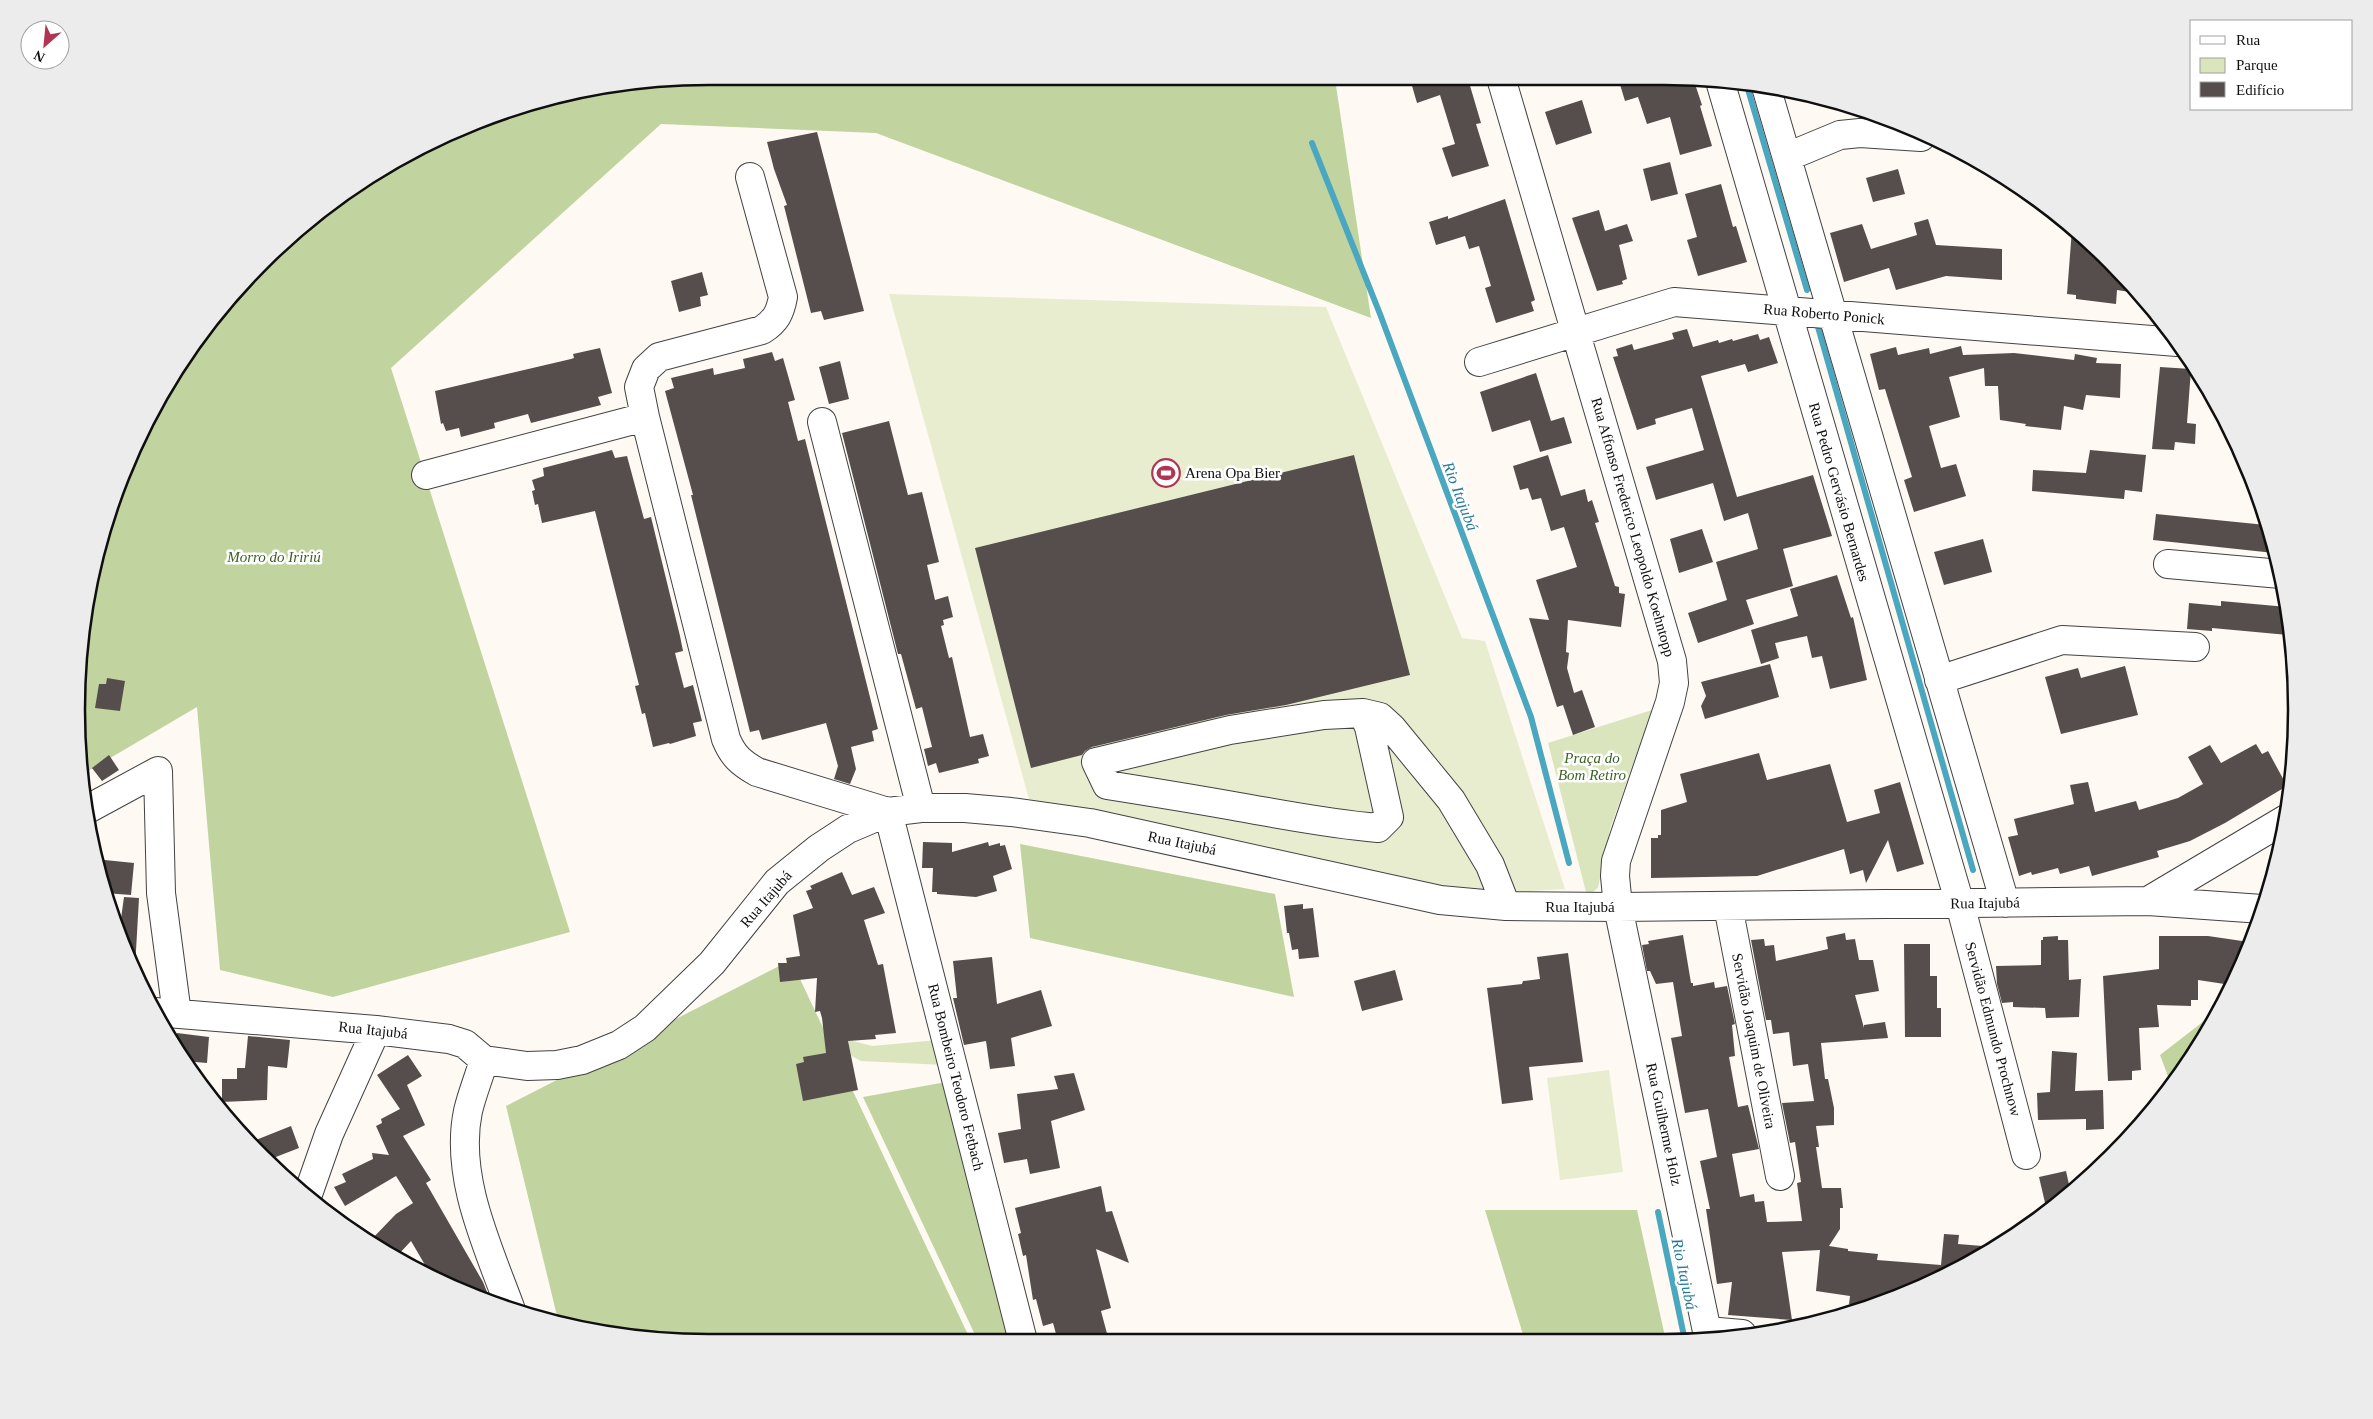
<svg xmlns="http://www.w3.org/2000/svg" width="2373" height="1419" viewBox="0 0 2373 1419" font-family="Georgia,serif">
	<style>
		.green { fill: #dae5be }
		.forest { fill: #c1d49f }
		.pitch { fill: #e9edcf }
		.lines { fill: none; stroke-linecap: round; stroke-linejoin: round }
		.stream { stroke: #4aa7c0; stroke-width: 6 }
		.building { fill: #564e4c }
		.minor-casing { stroke: #424242; stroke-width: 30 }
		.minor { stroke: #fff; stroke-width: 28 }
		.labels { text-anchor: middle; stroke-width: 5; stroke-linejoin: round; paint-order: stroke }
		.street-label { font-size: 15px; fill: #0f0f0f; stroke: #fff }
		.poi-label { font-size: 15px; fill: #0f0f0f; stroke: #fff; text-anchor: start }
		.park-label { font-size: 15px; font-style: italic; fill: #3d6025; stroke: #fff }
		.water-label { font-size: 16px; font-style: italic; fill: #247994; stroke: #fff }
		.rim { fill: none; stroke: #0f0f0f; stroke-width: 2.5 }
	</style>
	<rect width="100%" height="100%" fill="#fef9f2"/>
	<path class="green" d="M1652 710 1610 829 1598 888 1587 896 1548 743Z
		M830 1035 872 1046 938 1040 945 1065 861 1061 835 1047Z"/>
	<path class="forest" d="M1335 79 1371 318 876 133 661 124 391 368 570 932 333 997 220 970 197 707 83 774 76 710 98 545 141 430 183 357 262 262 324 207 429 142 506 110 627 82Z
		M1020 844 1275 894 1294 997 1030 938Z
		M791 960 971 1341H668L558 1320 506 1106Z
		M2217 1011 2190 1061 2171 1084 2160 1055Z
		M952 1081 1013 1341H978L863 1097Z
		M1485 1210H1637L1666 1341H1525Z"/>
	<path class="pitch" d="M889 294 1326 307 1462 638 1485 641 1565 889 1453 895 1029 799Z
		M1609 1070 1623 1172 1560 1180 1547 1078Z"/>
	<g class="lines">
		<path class="stream" d="M1747 86 1807 290
			M1312 143 1380 314 1531 717 1569 863
			M1818 327 1973 870
			M1658 1212 1685 1341"/>
	</g>
	<path class="building" d="M1618 78H1693L1702 105 1700 106 1712 146 1680 155 1670 117 1647 124 1638 97 1625 101Z
		M1410 79H1468L1481 123 1476 124 1489 166 1452 177 1442 148 1455 144 1440 95 1417 103Z
		M1582 100 1592 133 1556 145 1545 112Z
		M817 132 864 311 824 320 821 311 811 313 784 206 787 205 774 169 767 142Z
		M1670 162 1678 194 1651 201 1643 169Z
		M1898 169 1905 194 1873 202 1866 178Z
		M1721 184 1733 227 1736 226 1747 262 1698 276 1687 240 1697 237 1685 194Z
		M1505 199 1535 300 1531 302 1534 311 1496 323 1485 288 1491 286 1479 246 1469 249 1465 236 1436 245 1429 222 1448 216V219Z
		M1599 210 1605 231 1627 224 1633 241 1619 245 1627 279 1622 281 1623 284 1597 291 1572 218Z
		M1928 219 1936 245 2002 249V280L1946 276 1896 290 1889 268 1844 282 1830 233 1862 224 1871 249 1917 235 1914 223Z
		M2072 229 2111 262 2137 293 2117 290 2116 304 2076 299V295L2067 294Z
		M702 272 708 295 700 297 701 306 679 312 671 281Z
		M1687 329 1693 347 1718 340 1719 343 1732 339 1733 341 1758 334 1760 340 1769 337 1778 363 1748 372 1745 364 1701 376 1737 497 1813 475 1832 536 1783 549 1793 586 1746 600 1754 624 1698 643 1688 613 1727 600 1716 562 1758 549 1748 513 1724 521 1713 483 1656 500 1646 467 1704 450 1692 408 1655 419 1656 424 1637 430 1613 357 1618 356 1616 349 1632 344 1634 350 1674 339 1672 333Z
		M1961 346 1963 355 2014 353 2074 360 2075 354 2097 358 2096 363 2121 364 2120 398 2086 395 2083 410 2064 406 2061 430 2025 426 2026 424 2000 420 1998 386H1985L1984 368 1949 377 1960 417 1929 426 1941 468 1956 464 1966 496 1914 512 1904 480 1912 477 1885 389 1879 390 1870 354 1896 347 1898 355 1929 348 1930 354Z
		M600 348 612 393 598 397 601 405 531 423 528 414 494 423 495 428 461 437 459 428 446 431 443 423 441 424 435 391 571 359 574 358 573 354Z
		M772 352 775 361 783 358 795 400 788 402 798 441 805 439 878 729 872 731 874 741 851 747 856 769 850 784 834 779 838 766 826 723 762 740 759 730 750 732 691 495H693L665 391 674 388 671 378 713 368 714 375 745 368 743 359Z
		M840 361 849 399 829 404 819 367Z
		M2160 367 2191 369 2187 423 2196 424 2195 444 2175 442 2174 450 2152 449Z
		M1536 373 1551 421 1564 417 1572 443 1540 452 1530 420 1492 432 1480 392Z
		M889 421 908 495 922 492 939 562 927 565 935 600 948 596 953 617 943 620 944 625 941 626 949 658 952 657 970 737 983 734 989 756 978 759 979 763 939 773 936 763 928 766 924 749 932 747 922 707 916 709 901 654H898L842 433Z
		M612 450 615 458 627 456 644 519 651 517 680 636 683 651 675 653 684 688 693 685 702 721 693 723 696 736 670 744 669 743 653 747 645 713 642 714 635 686 639 685 595 511 542 523 538 504 535 505 532 491 535 490 532 480 544 476 543 468Z
		M2090 450 2146 455 2142 492 2125 490 2124 499 2032 491 2033 470 2086 473Z
		M1354 455 1410 675 1286 705 1226 715 1092 747 1085 751 1082 755 1031 768 975 548Z
		M1548 455 1561 496 1585 489 1588 502 1592 500 1599 522 1595 523 1615 586 1619 587V593L1625 594 1621 627 1568 620 1566 652 1569 653 1567 668 1574 693 1582 690 1595 727 1573 735 1563 705 1557 707 1529 618 1549 620 1536 580 1577 567 1564 527 1551 531 1541 498 1532 500 1528 488 1520 490 1513 466Z
		M2156 514 2266 525 2274 553 2153 540Z
		M1702 529 1713 562 1679 573 1670 539Z
		M1983 539 1992 572 1944 585 1934 552Z
		M1837 575 1851 618 1853 617 1867 680 1830 689 1822 656 1812 658 1807 636 1775 643 1779 658 1761 664 1751 630 1798 616 1790 589Z
		M2221 601 2287 607 2289 635 2212 628V631L2187 629 2189 603 2221 606Z
		M1770 664 1779 697 1705 719 1701 706 1706 696 1701 682Z
		M2125 666 2138 715 2061 734 2045 677 2078 668 2081 678Z
		M107 678 125 681 120 711 95 708 99 684H106Z
		M2256 744 2262 754 2268 751 2287 786 2225 823 2190 841 2157 851 2159 857 2092 876 2089 866 2060 874 2058 868 2032 875 2031 872 2019 876 2008 837 2018 835 2014 819 2074 804 2070 785 2088 782 2095 812 2136 801 2139 810 2178 798 2203 784 2188 757 2210 745 2221 763Z
		M1759 753 1767 780 1830 764 1847 822 1880 813 1874 790 1900 782 1924 864 1897 872 1888 840 1866 883 1863 870 1850 874 1844 849 1757 876 1651 878V838H1658V835H1661V810L1687 802 1680 774Z
		M109 755 119 770 102 781 92 768Z
		M923 842 952 843V852L988 842 989 846 1000 843V846L1005 845 1012 869 993 876 997 891 976 897 937 894V892H932L933 868H922Z
		M95 859 134 863 131 895 105 893Z
		M842 872 852 895 874 887 885 913 864 920 878 965 883 964 896 1033 875 1035 876 1039 848 1041 858 1090 803 1101 796 1064 804 1062 803 1057 826 1053 822 1018 820 1011 815 1012 817 978 780 982 778 963H787L786 958 800 956 793 915 813 908 806 891 812 889 810 886Z
		M124 897 139 898 135 968 119 933Z
		M1303 904V909L1313 908 1319 957 1299 959 1298 949 1292 950 1289 933H1287L1284 906Z
		M1845 933 1846 940 1855 939 1859 960H1873L1879 991 1855 995 1864 1028V1025L1885 1022 1888 1038 1821 1043 1825 1079H1828L1834 1108V1125L1816 1126 1819 1147H1816L1822 1188H1841L1843 1208H1840V1229L1829 1246 1848 1249V1251L1878 1254 1877 1260 1941 1265 1944 1234 1959 1235 1958 1244 1995 1247 1980 1258 1873 1306 1849 1304 1850 1296 1816 1291 1820 1250 1782 1252 1792 1320 1728 1315 1732 1282 1717 1284 1706 1209H1710L1700 1161 1717 1157 1708 1109 1685 1113 1671 1038 1682 1036 1673 982 1656 984 1650 971H1647L1642 945 1649 944 1648 941 1683 935 1691 983H1693V986L1714 982 1715 988 1727 986 1735 1024 1732 1025 1735 1056 1729 1057 1738 1107 1748 1105 1759 1149 1732 1154 1740 1197 1754 1194 1755 1202 1764 1201 1767 1222 1802 1221 1797 1183 1801 1182 1795 1142 1790 1143 1782 1103 1814 1101 1808 1064 1793 1066 1789 1032 1773 1034 1771 1020H1766L1751 940 1764 939 1765 946 1774 945 1776 961 1828 949 1826 937Z
		M2058 936V940H2068L2069 980 2081 979 2079 1017 2046 1018 2045 1008 2013 1007V1002L2002 1003 1997 984 1996 966 2041 965V940H2043V937Z
		M2159 936H2208L2249 942 2247 955 2231 985 2198 980V1000H2191V1006L2157 1005 2159 1027 2139 1028 2141 1070 2132 1071V1080L2108 1081 2103 976 2159 969Z
		M1904 944H1930V976H1937V1008H1941V1037H1905Z
		M1568 953 1583 1062 1529 1067 1533 1100 1502 1104 1487 988 1522 984 1523 981 1540 979 1537 957Z
		M992 957 997 1004 1041 990 1052 1026 1011 1038 1015 1066 990 1069 986 1041 964 1045 953 998H957L953 961Z
		M1395 970 1403 1000 1362 1011 1354 981Z
		M177 1033 209 1037 207 1063 184 1061 175 1047Z
		M248 1036 290 1040 287 1068 268 1066 267 1100 222 1102V1079H237V1068H245Z
		M2052 1051 2077 1053 2075 1091 2103 1090 2104 1129 2086 1130V1119L2038 1120 2037 1093 2050 1092Z
		M408 1055 422 1076 407 1085 425 1125 403 1136 431 1180 426 1183 483 1282 491 1302 428 1270 411 1241 397 1256 369 1242 396 1214 413 1203 396 1176 345 1206 334 1187 346 1182 342 1174 373 1159 372 1153 389 1155 376 1126 382 1123 381 1119 400 1109 377 1075Z
		M1074 1073 1085 1110 1051 1121 1060 1168 1030 1174 1027 1159 1004 1163 998 1133 1021 1129 1017 1094 1058 1089 1054 1076Z
		M291 1126 299 1148 268 1160 251 1142Z
		M2066 1171 2070 1189 2046 1207 2039 1177Z
		M1101 1186 1106 1212 1112 1211 1129 1263 1096 1249 1111 1308 1101 1311 1109 1341H1058L1053 1323 1043 1326 1036 1299 1033 1300 1026 1255 1023 1256 1018 1234 1021 1233 1015 1208Z"/>
	<g class="lines">
		<defs>
			<path id="minor" d="M1501 78 1672 661 1674 683 1670 702 1616 861 1615 876 1618 907 1709 1341
				M1720 81 1960 904 2026 1155
				M1767 90 2005 903
				M1787 157 1840 135 1860 133 1921 137
				M750 177 783 297C780 313 776 321 762 330L659 357 646 369 639 387 645 417 726 739C733 756 741 763 757 772L888 812
				M1479 362 1674 302 2177 342
				M822 422 921 808
				M426 475 645 417
				M2168 564 2281 574
				M1939 680 2062 640 2195 647
				M1363 713 1369 727 1389 817 1378 828C1330 824 1285 815 1239 807 1195 799 1151 792 1107 785L1096 762 1230 730 1324 715 1363 713 1380 717 1392 728 1451 800 1490 865 1506 906
				M86 810 158 771 161 893 177 1014
				M888 812 1023 1341
				M2148 901 2262 909
				M1728 906 1780 1176
				M155 1012 376 1030 449 1039 465 1044 484 1060 527 1066 557 1065 582 1060 619 1045 645 1028 712 963 777 882 819 848 848 829 888 812 921 808H965L1011 812 1090 823 1440 900 1506 906 1618 907 2148 901 2286 819
				M484 1060C479 1077 472 1094 468 1111 454 1178 489 1249 511 1310
				M307 1197 329 1134 376 1030
				M1707 1331 1742 1334"/>
		</defs>
		<use href="#minor" class="minor-casing"/>
		<use href="#minor" class="minor"/>
	</g>
	<defs>
		<symbol id="stadium-ring" viewBox="-11 -11 22 22"><circle r="9.5" fill="#fff" stroke="#b13552" stroke-width="1.5"/><path d="M0-5a6.5 5 0 1 0 0 10a6.5 5 0 1 0 0-10ZM-3.5-1.8h7v3.6h-7Z" fill="#b13552"/></symbol>
	</defs>
	<g fill-rule="evenodd">
		<use href="#stadium-ring" x="1150" y="457" width="32" height="32"/>
	</g>
	<g class="labels">
		<g class="street-label">
			<text transform="translate(1824 314) rotate(5)" y="5">Rua Roberto Ponick</text>
			<text transform="translate(1839 492) rotate(74)" y="5">Rua Pedro Gervásio Bernardes</text>
			<text transform="translate(1633 527) rotate(74)" y="5">Rua Affonso Frederico Leopoldo Koehntopp</text>
			<text transform="translate(1182 843) rotate(12)" y="5">Rua Itajubá</text>
			<text transform="translate(766 899) rotate(-49)" y="5">Rua Itajubá</text>
			<text transform="translate(1985 903) rotate(-1)" y="5">Rua Itajubá</text>
			<text x="1580" y="912">Rua Itajubá</text>
			<text transform="translate(1993 1029) rotate(75)" y="5">Servidão Edmundo Prochnow</text>
			<text transform="translate(373 1030) rotate(6)" y="5">Rua Itajubá</text>
			<text transform="translate(1754 1041) rotate(79)" y="5">Servidão Joaquim de Oliveira</text>
			<text transform="translate(956 1077) rotate(76)" y="5">Rua Bombeiro Teodoro Fetbach</text>
			<text transform="translate(1664 1124) rotate(78)" y="5">Rua Guilherme Holz</text>
		</g>
		<g class="poi-label">
			<text x="1185" y="478">Arena Opa Bier</text>
		</g>
		<g class="park-label">
			<text x="274" y="562">Morro do Iririú</text>
			<text x="1592" y="763">Praça do<tspan x="1592" dy="17">Bom Retiro</tspan></text>
		</g>
		<g class="water-label">
			<text transform="translate(1461 496) rotate(69)" y="6">Rio Itajubá</text>
			<text transform="translate(1685 1274) rotate(78)" y="6">Rio Itajubá</text>
		</g>
	</g>
	<path d="M0 0H2373V1419H0ZM709 85H1664A624 624 0 0 1 2288 709V710A624 624 0 0 1 1664 1334H709A624 624 0 0 1 85 710V709A624 624 0 0 1 709 85Z" fill="#ececec" fill-rule="evenodd"/>
	<path class="rim" d="M709 85H1664A624 624 0 0 1 2288 709V710A624 624 0 0 1 1664 1334H709A624 624 0 0 1 85 710V709A624 624 0 0 1 709 85Z"/>
	<rect x="2190" y="20" width="162" height="90" fill="#ffffff" stroke="#9f9f9f"/>
	<rect x="2200" y="36" width="25" height="8" fill="#ffffff" stroke="#9f9f9f"/>
	<text x="2236" y="45" font-size="15" fill="#0f0f0f">Rua</text>
	<rect x="2200" y="58" width="25" height="15" fill="#dae5be" stroke="#9f9f9f"/>
	<text x="2236" y="70" font-size="15" fill="#0f0f0f">Parque</text>
	<rect x="2200" y="82" width="25" height="15" fill="#564e4c" stroke="#9f9f9f"/>
	<text x="2236" y="95" font-size="15" fill="#0f0f0f">Edifício</text>
	<g transform="translate(45 45) rotate(207)"><circle r="24" fill="#ffffff" stroke="#9f9f9f"/>
	<path d="M0-4L9 19L0 12L-9 19Z" fill="#b13552"/>
	<text y="-8" font-size="14" font-weight="bold" text-anchor="middle" fill="#0f0f0f">N</text>
	</g>
</svg>
